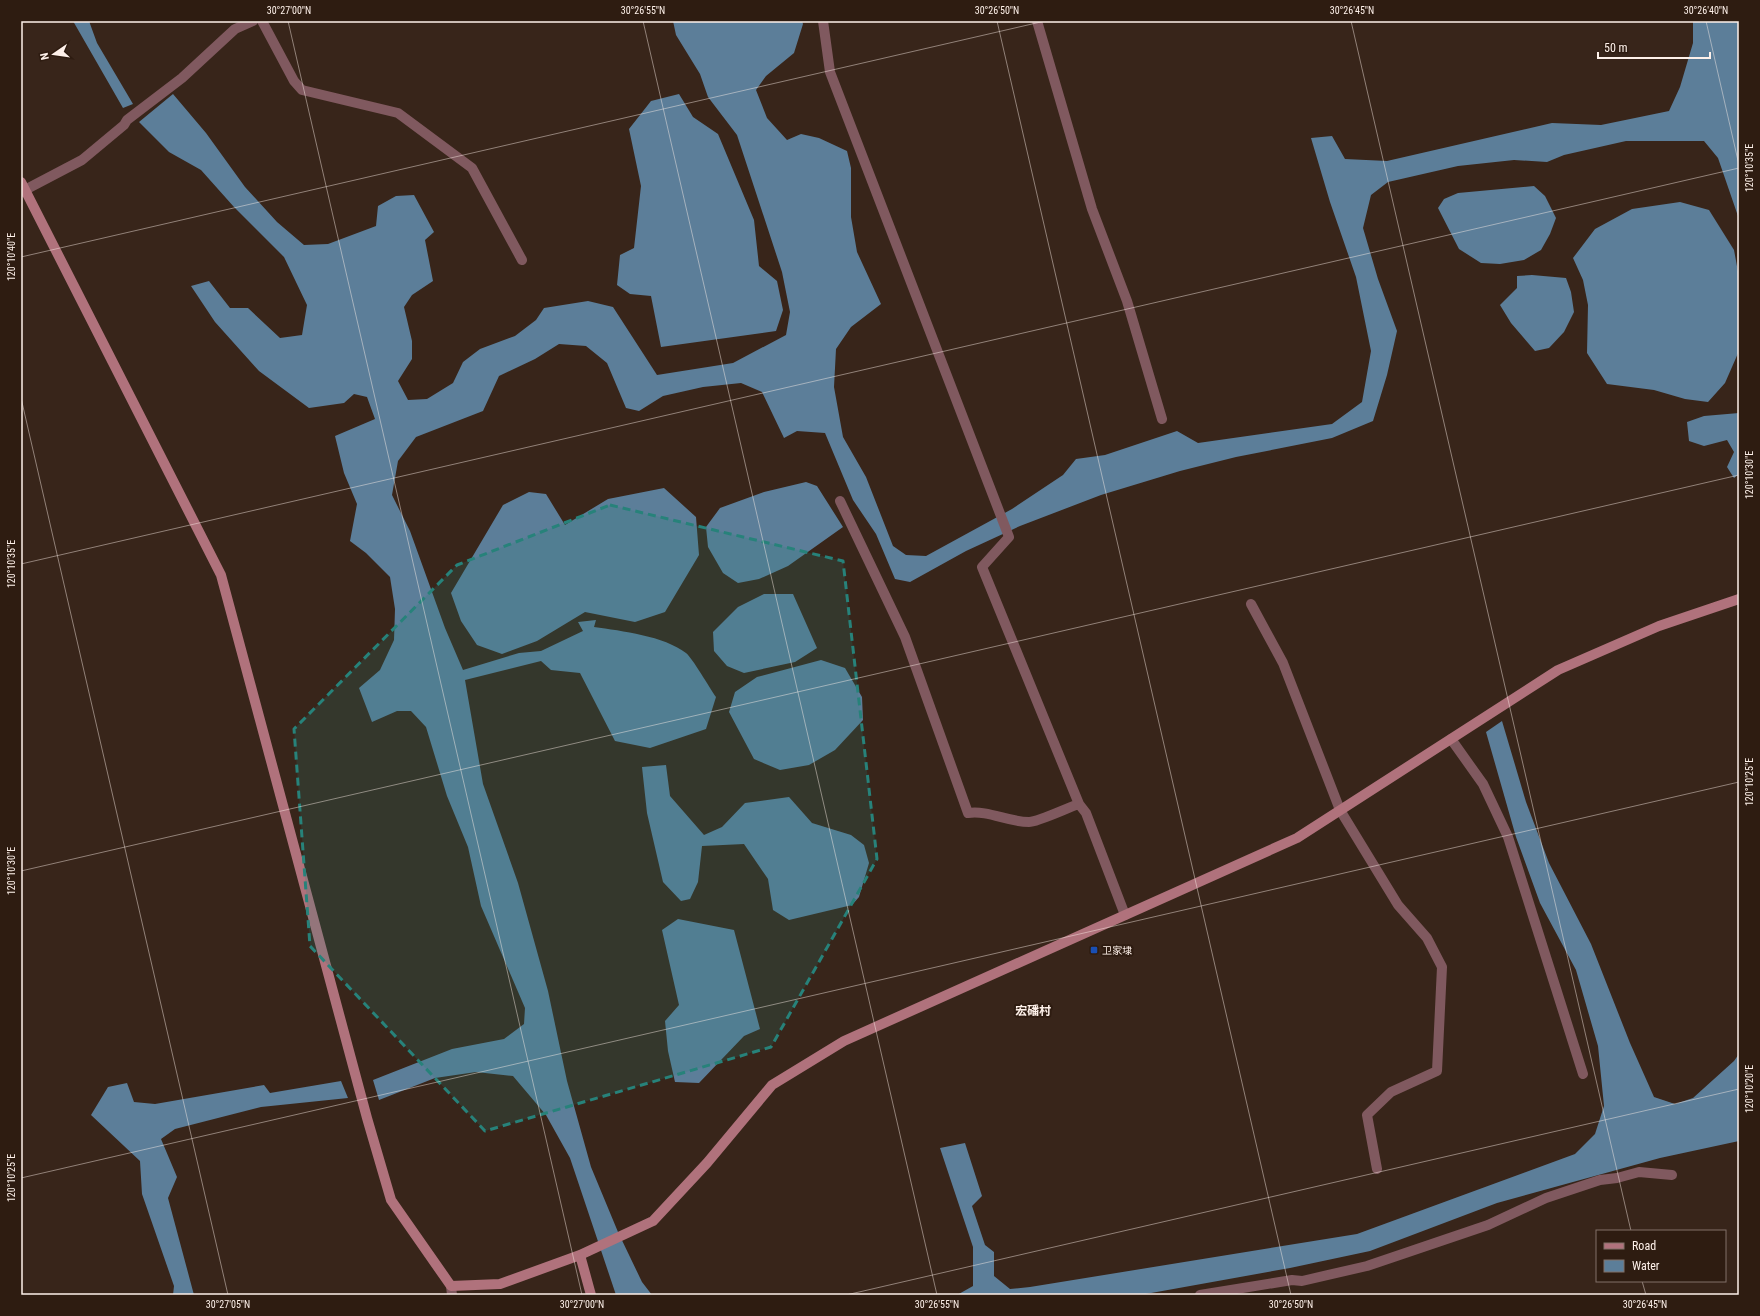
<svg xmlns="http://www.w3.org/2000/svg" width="1760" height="1316" viewBox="0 0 1760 1316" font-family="'Roboto Condensed','Noto Sans SC',sans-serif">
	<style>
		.water { fill: #5c7e99 }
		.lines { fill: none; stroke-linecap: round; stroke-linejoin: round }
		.street { stroke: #80595f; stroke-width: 10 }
		.secondary { stroke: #b0727c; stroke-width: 10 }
		.marked { fill: #27827a; fill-opacity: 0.2; stroke: #27827a; stroke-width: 3; stroke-dasharray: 8 5; stroke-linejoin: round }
		.ticks { fill: none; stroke: #fef1ea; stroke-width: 1; stroke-opacity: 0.45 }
		.transit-dot { fill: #1a4fb4; stroke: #2e1c11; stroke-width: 1.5 }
		.labels { text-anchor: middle; stroke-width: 4; stroke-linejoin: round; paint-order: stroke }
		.poi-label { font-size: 10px; fill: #fef1ea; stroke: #2e1c11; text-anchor: start }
		.quarter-label { font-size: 12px; font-weight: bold; fill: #fef1ea; stroke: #2e1c11 }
		.neatline { fill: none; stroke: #fef1ea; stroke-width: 1.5 }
		.ticks-label { font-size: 10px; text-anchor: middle; fill: #fef1ea }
	</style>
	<rect width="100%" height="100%" fill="#38251a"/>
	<path class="water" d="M73 21H89L97 43 133 104 123 108Z
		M673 21H802L803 24 794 53 766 76 756 90 767 118 787 140 801 134 819 138 847 151 851 168V217L857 252 881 304 851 327 836 349 834 387 843 437 866 477 893 546 906 555 926 556 1012 509 1063 475 1076 459 1105 455 1177 431 1198 443 1332 424 1362 402 1371 351 1356 277 1330 202 1311 138 1332 136 1345 159 1387 161 1552 123 1601 125 1669 111 1680 87 1693 43V21H1739V219L1718 158 1704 141H1626L1564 155 1547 162 1514 160 1458 166 1388 182 1371 195 1363 228 1378 279 1397 331 1387 375 1373 421 1332 438 1236 457 1180 471 1101 495 1020 526 966 551 910 582 895 579 876 534 853 500 825 433 797 431 784 438 762 392 741 383 703 387 663 396 639 411 626 408 607 363 586 346 559 344 535 359 499 376 483 411 416 437 398 461 392 495 410 531 445 628 463 670 519 653 541 651 583 631 578 622 596 620 594 627C622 631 664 636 686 653 693 659 709 687 716 697L706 729 650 748 615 741 580 673 551 670 541 661 465 680 483 784 518 883 548 991 567 1081 591 1167 618 1232 642 1282 652 1295H616L570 1158 546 1115 513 1076 476 1072 435 1078 379 1100 373 1080 452 1049 504 1039 524 1024 525 1008 481 906 468 847 447 796 426 727 411 711H397L372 722 359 688 380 670 394 640 395 609 390 577 366 553 350 541 357 504 344 473 335 436 375 419 367 397 354 394 344 403 309 408 259 371 215 322 191 286 209 281 230 308H248L280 338 302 335 307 305 284 257 234 207 201 170 169 152 139 122 173 94 206 133 245 187 277 222 304 245 328 244 376 226 378 206 396 196 414 195 434 232 425 240 433 281 412 295 404 307 412 341V359L398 381 408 400 427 399 453 383 463 362 480 349 515 336 536 320 544 308 588 301 613 307 657 375 733 363 786 335 790 312 782 272 737 135 708 97 700 74 676 35Z
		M679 94 693 117 718 134 754 220 759 266 777 281 783 310 776 331 661 347 651 296 630 294 617 285 620 255 634 248 641 186 629 129 651 101Z
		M1534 186 1545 196 1556 218 1550 234 1541 250 1524 260 1500 264 1481 263 1459 249 1438 208 1444 199 1458 193Z
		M1680 202 1709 210 1734 250 1739 277V351L1725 383 1708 402 1685 399 1654 390 1607 384 1587 353 1588 305 1583 280 1573 258 1595 229 1632 209Z
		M1532 275 1566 278 1571 292 1574 312 1564 332 1549 348 1535 351 1511 323 1500 305 1517 288V276Z
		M1739 413V474L1734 478 1727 467 1734 452 1727 440 1704 446 1689 441 1687 422 1704 416Z
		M806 482 817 486 843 527 788 566 759 579 738 583 723 573 708 547 706 527 720 508 764 492Z
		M664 488 696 517 699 555 665 612 635 622 585 612 537 641 502 654 477 645 461 621 451 593 503 505 529 492 546 494 565 525 608 499Z
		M764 594H793L817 648 795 662 744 673 727 666 714 651 713 632 738 607Z
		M821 660 845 668 862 697 863 720 835 750 809 765 780 770 754 759 729 712 735 692 757 677Z
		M1502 721 1526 802 1549 863 1591 944 1630 1043 1654 1097 1675 1104 1693 1098 1734 1061 1739 1054V1141L1660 1158 1497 1203 1370 1251 1290 1268 1140 1295H957L973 1286V1247L940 1148 965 1143 982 1196 972 1206 985 1245 994 1252V1276L1010 1289 1030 1287 1357 1234 1575 1154 1595 1134 1604 1106 1598 1046 1576 970 1540 903 1516 837 1486 732Z
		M666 765 670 796 704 835 722 827 745 803 789 797 812 823 851 835 864 845 869 863 859 897 852 905 789 920 773 910 768 879 744 844 702 846 698 882 690 899 681 901 663 882 647 813 642 767Z
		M678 919 734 930 760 1029 744 1036 699 1083 675 1082 668 1051 665 1021 679 1005 662 930Z
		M341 1081 348 1098 261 1107 175 1129 161 1139 177 1177 168 1198 194 1295H173L174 1286 142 1194 140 1161 91 1115 108 1087 127 1083 134 1102 155 1104 264 1085 270 1093Z"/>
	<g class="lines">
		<path class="street" d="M262 21 294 81 302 90 398 113 472 168 522 260
			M823 21 830 72 1009 537 982 567 1079 804 1086 813 1125 915
			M1037 21 1092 209 1127 301 1162 419
			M21 192 82 160 124 125 127 120 182 78 235 29 253 21
			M840 501 905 637 968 813C988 810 1008 822 1029 822 1038 822 1069 807 1079 804
			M1251 604 1283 663 1340 810 1398 905 1427 938 1442 967 1437 1071 1391 1092 1367 1115 1377 1169
			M1451 739 1483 784 1508 837 1583 1074
			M451 1286 452 1295
			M1200 1295 1292 1280 1302 1281 1367 1266 1488 1225 1546 1198 1600 1180 1617 1178 1639 1172 1672 1175"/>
		<path class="secondary" d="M21 182 221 575 367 1118 391 1200 451 1286 500 1284 580 1255 653 1221 707 1163 772 1085 844 1041 1297 838 1558 670 1659 626 1739 599
			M580 1255 591 1295"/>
	</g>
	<path class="marked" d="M610 505 843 561 877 859 771 1047 485 1131 310 946 294 729 457 565Z"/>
	<path class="ticks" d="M288 21 582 1295M643 21 937 1295M997 21 1291 1295M1351 21 1631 1231M1706 21 1739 165M21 257 1045 21M21 398 228 1295M21 564 1739 168M21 871 1739 475M21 1178 1739 782M1642 1281 1646 1295M846 1295 1739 1089"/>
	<rect class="transit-dot" x="1090" y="946" width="8" height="8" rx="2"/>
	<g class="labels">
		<g class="poi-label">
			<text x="1102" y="954">卫家埭</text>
		</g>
		<g class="quarter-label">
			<text x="1033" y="1015">宏磻村</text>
		</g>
	</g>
	<rect width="1760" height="1316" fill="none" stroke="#2e1c11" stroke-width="44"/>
	<rect x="1596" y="1230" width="130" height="52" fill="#2e1c11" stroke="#817168"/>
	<rect x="1604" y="1243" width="20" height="6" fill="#b0727c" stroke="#817168"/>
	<text x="1632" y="1250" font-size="12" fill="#fef1ea">Road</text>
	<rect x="1604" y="1260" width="20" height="12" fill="#5c7e99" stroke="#817168"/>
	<text x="1632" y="1270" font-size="12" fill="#fef1ea">Water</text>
	<g transform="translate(54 54) rotate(257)" stroke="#2e1c11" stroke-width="3" paint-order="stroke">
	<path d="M0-3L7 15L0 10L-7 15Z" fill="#fef1ea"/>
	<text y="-6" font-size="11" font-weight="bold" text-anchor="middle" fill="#fef1ea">N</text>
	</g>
	<path d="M1598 52v6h112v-6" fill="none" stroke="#fef1ea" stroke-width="2"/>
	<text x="1604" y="52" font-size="12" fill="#fef1ea" stroke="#2e1c11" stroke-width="3" paint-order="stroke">50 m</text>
	<rect x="22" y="22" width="1716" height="1272" class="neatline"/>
	<g class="ticks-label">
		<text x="289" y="14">30°27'00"N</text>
		<text x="643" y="14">30°26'55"N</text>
		<text x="997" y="14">30°26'50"N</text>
		<text x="1352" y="14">30°26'45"N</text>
		<text x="1706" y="14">30°26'40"N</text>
		<text transform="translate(1749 168) rotate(-90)" y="4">120°10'35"E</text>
		<text transform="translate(11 257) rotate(-90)" y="4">120°10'40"E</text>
		<text transform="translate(1749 475) rotate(-90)" y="4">120°10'30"E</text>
		<text transform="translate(11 564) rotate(-90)" y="4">120°10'35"E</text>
		<text transform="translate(1749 782) rotate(-90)" y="4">120°10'25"E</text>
		<text transform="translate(11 871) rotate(-90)" y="4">120°10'30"E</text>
		<text transform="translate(1749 1089) rotate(-90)" y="4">120°10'20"E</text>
		<text transform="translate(11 1178) rotate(-90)" y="4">120°10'25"E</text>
		<text x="228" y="1308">30°27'05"N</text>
		<text x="582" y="1308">30°27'00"N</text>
		<text x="937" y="1308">30°26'55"N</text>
		<text x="1291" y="1308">30°26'50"N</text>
		<text x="1645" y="1308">30°26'45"N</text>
	</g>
</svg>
